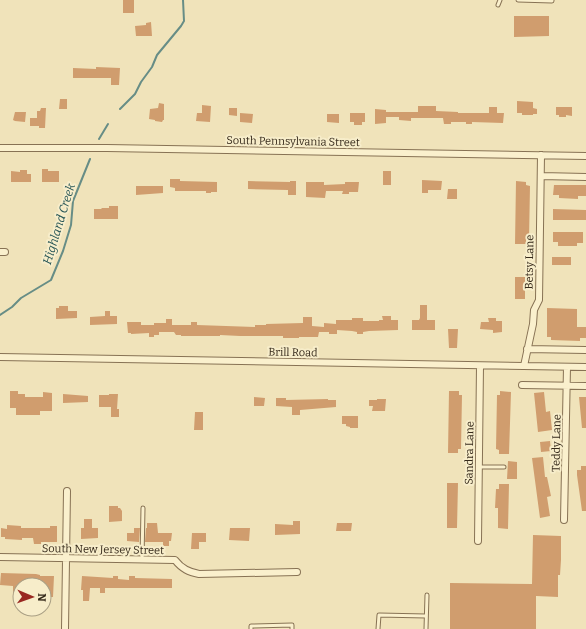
<svg xmlns="http://www.w3.org/2000/svg" width="586" height="629" viewBox="0 0 586 629" font-family="Bitter,serif">
	<style>
		.lines { fill: none; stroke-linecap: round; stroke-linejoin: round }
		.stream { stroke: #678d86; stroke-width: 2 }
		.building { fill: #d09d6e }
		.lane-casing { stroke: #877254; stroke-width: 5 }
		.street-casing { stroke: #877254; stroke-width: 8 }
		.lane { stroke: #faf0cd; stroke-width: 3 }
		.street { stroke: #faf0cd; stroke-width: 6 }
		.labels { text-anchor: middle; stroke-width: 4; stroke-linejoin: round; paint-order: stroke }
		.street-label { font-size: 11px; fill: #35291a; stroke: #f7edca }
		.water-label { font-size: 12px; font-style: italic; fill: #285656; stroke: #f7edca }
	</style>
	<rect width="100%" height="100%" fill="#f0e3ba"/>
	<g class="lines">
		<path class="stream" d="M120 109 135 94 141 82 152 67 157 55 181 26 184 21 183 0
			M99 139 108 124
			M0 315 12 307 21 298 51 280 63 251 71 225 73 201 90 159"/>
	</g>
	<path class="building" d="M123 0H134V13H123Z
		M514 16H549V36L514 37Z
		M151 22 152 36H136L135 26 146 25V23Z
		M96 67 120 68 119 85H111V78H73V68L96 69Z
		M60 99H67V109H59Z
		M517 101 533 102V108L537 109V114H533V115H522V113H517Z
		M159 103 164 104V120H163L162 122 155 121V120L149 119 150 109 158 108Z
		M202 105 211 106 210 122 196 121 197 113H202Z
		M418 106H436V111L458 112V113H489V107H497V113H504L503 123 472 122V124H466V122H451V124H444L443 118H411V121L399 120V117H386V123L375 124V109L386 110V112H418Z
		M556 107H572V116L566 115V117H559V115H556Z
		M41 108H46L45 128H39V126H30V118H37V111H40Z
		M229 108H237V116L229 115Z
		M15 112H26L25 122 15 121 13 120Z
		M240 113 253 114 252 123 240 122Z
		M350 113H365V122H362V125H354V122H350Z
		M327 114H339V123L327 122Z
		M42 169H48V171H59V182H42Z
		M20 170H27V174H31V182H11V171L20 172Z
		M383 171H391V185H383Z
		M170 179H180V181L217 182V192H211V193H206V191H175V188L170 187Z
		M422 180 442 181 441 190H428V193H422Z
		M248 181 290 182V181H296V195H288V190L248 189Z
		M516 181 526 182V185L530 186 529 240H526V244H515Z
		M306 182H324V185L345 184V182H359L358 192H349V194H342L343 191H326L325 198 306 197Z
		M554 185H586V196H578V199L559 198V195H553Z
		M136 186H163V193L136 195Z
		M448 189H457V199H447Z
		M109 206H118V219H94V209H101L102 208H109Z
		M553 209 586 210V220H553Z
		M553 232H583V243H577V246H558V242H553Z
		M552 257H571V265H552Z
		M515 277H525V299H515Z
		M420 305H427V320H435V330H412V320H419L420 318Z
		M59 306H68V311H77V318L56 319V308H59Z
		M547 308 577 309V327H586V338H580V341L551 340V337H547Z
		M105 311H110V316H117V324L90 325V317L105 316Z
		M382 316H391V320H398V330L369 331 363 332V334H357V332L352 331 337 330V334H329V332H319L318 337H299V338H283V336H240L220 335V336H181V335H176L174 332H159V335H154V337H149V333L131 334V333H128L127 322H141V325H154V323H166V319H172V325H191V322H197V325L255 327V325H266V324L303 323V317H312V326L324 327V323L336 324V320H352V318H363V321H379V320H383Z
		M488 318H496V321H502V332L493 333V330L480 329 481 322H489Z
		M448 329H458L457 348H449Z
		M10 391H18V394H25V397H43V392L52 393V411H40V415H16V408H10Z
		M449 391H459V395H462L461 449H458V453H448Z
		M500 391 511 392 509 454H499V450L496 449 497 395H500Z
		M544 392 546 412 550 411 552 430 538 432 534 393Z
		M63 394 88 396V402L63 403Z
		M109 394H118L117 409H119V417H111V407H99V395H109Z
		M254 397 265 398 264 406H254Z
		M579 397H586V428H582Z
		M276 398H286V400L328 399V400H336V407L300 410V415H292V407L276 406Z
		M377 399H386L385 411H372L373 406H369V400H377Z
		M195 412H203V430H194Z
		M342 416H358V428H350V427L346 426V424H342Z
		M550 441 551 451 541 452 540 442Z
		M543 457 545 477H547L551 496 547 497 550 516 540 518 532 458Z
		M508 461 517 462V479H507Z
		M581 466H586V511H582L577 475V470H581Z
		M447 483H458L457 528H447Z
		M499 484H509L508 529 498 528V508H495L496 489H499Z
		M109 506H118V508H120L122 511V521L109 522Z
		M84 519H92V528H98V538L81 539V528H84Z
		M293 521H300V534L275 535V524L293 525Z
		M147 523H157L158 533H172L171 541H169V546H163V542H145L146 528H147Z
		M337 523H352L351 531H336Z
		M7 525 21 526V528H50V526H57V542H41V544H34L33 538H22V540L5 539V537H1V528L7 529Z
		M134 528H140L139 542 127 541V533H134Z
		M230 528H250L249 541 229 540Z
		M192 533H206V542H199V549H191Z
		M533 535 561 536V560L560 575H558V597L536 596V629H450V583L532 584Z
		M1 573 36 574 40 575V576H54L53 597H44V585H20V595H13V586L0 585Z
		M82 576 113 578V576H118V579L129 580V576H135V578L172 579V588H105V593H100V588H90L89 601H83V590H81Z"/>
	<g class="lines">
		<defs>
			<path id="lane" d="M518 0 552 1V0
				M498 5 500 0
				M480 467H504
				M142 560 143 508
				M251 629V626L292 625V629
				M378 629 379 615 426 616
				M426 629 427 595"/>
			<path id="street" d="M0 148H107L586 156
				M541 176 586 177
				M0 252H5
				M527 349 586 350
				M0 357 586 367
				M524 366 533 324 534 310 539 300 541 155
				M522 385 586 386
				M564 520 567 367
				M478 541 480 366
				M0 557 175 560C182 569 189 572 199 574L297 572
				M65 629 67 491"/>
		</defs>
		<use href="#lane" class="lane-casing"/>
		<use href="#street" class="street-casing"/>
		<use href="#lane" class="lane"/>
		<use href="#street" class="street"/>
	</g>
	<g class="labels">
		<g class="street-label">
			<text transform="translate(293 141) rotate(1)" y="4">South Pennsylvania Street</text>
			<text transform="translate(529 262) rotate(-89)" y="4">Betsy Lane</text>
			<text transform="translate(293 352) rotate(1)" y="4">Brill Road</text>
			<text transform="translate(556 443) rotate(-89)" y="4">Teddy Lane</text>
			<text transform="translate(469 453) rotate(-89)" y="4">Sandra Lane</text>
			<text transform="translate(103 549) rotate(1)" y="4">South New Jersey Street</text>
		</g>
		<g class="water-label">
			<text transform="translate(59 224) rotate(-73)" y="4">Highland Creek</text>
		</g>
	</g>
	<g transform="translate(32 597) rotate(92)"><circle r="19" fill="#f7edca" stroke="#a99f84"/>
	<path d="M0-3L7 15L0 10L-7 15Z" fill="#992821"/>
	<text y="-6" font-size="11" font-weight="bold" text-anchor="middle" fill="#35291a">N</text>
	</g>
</svg>
